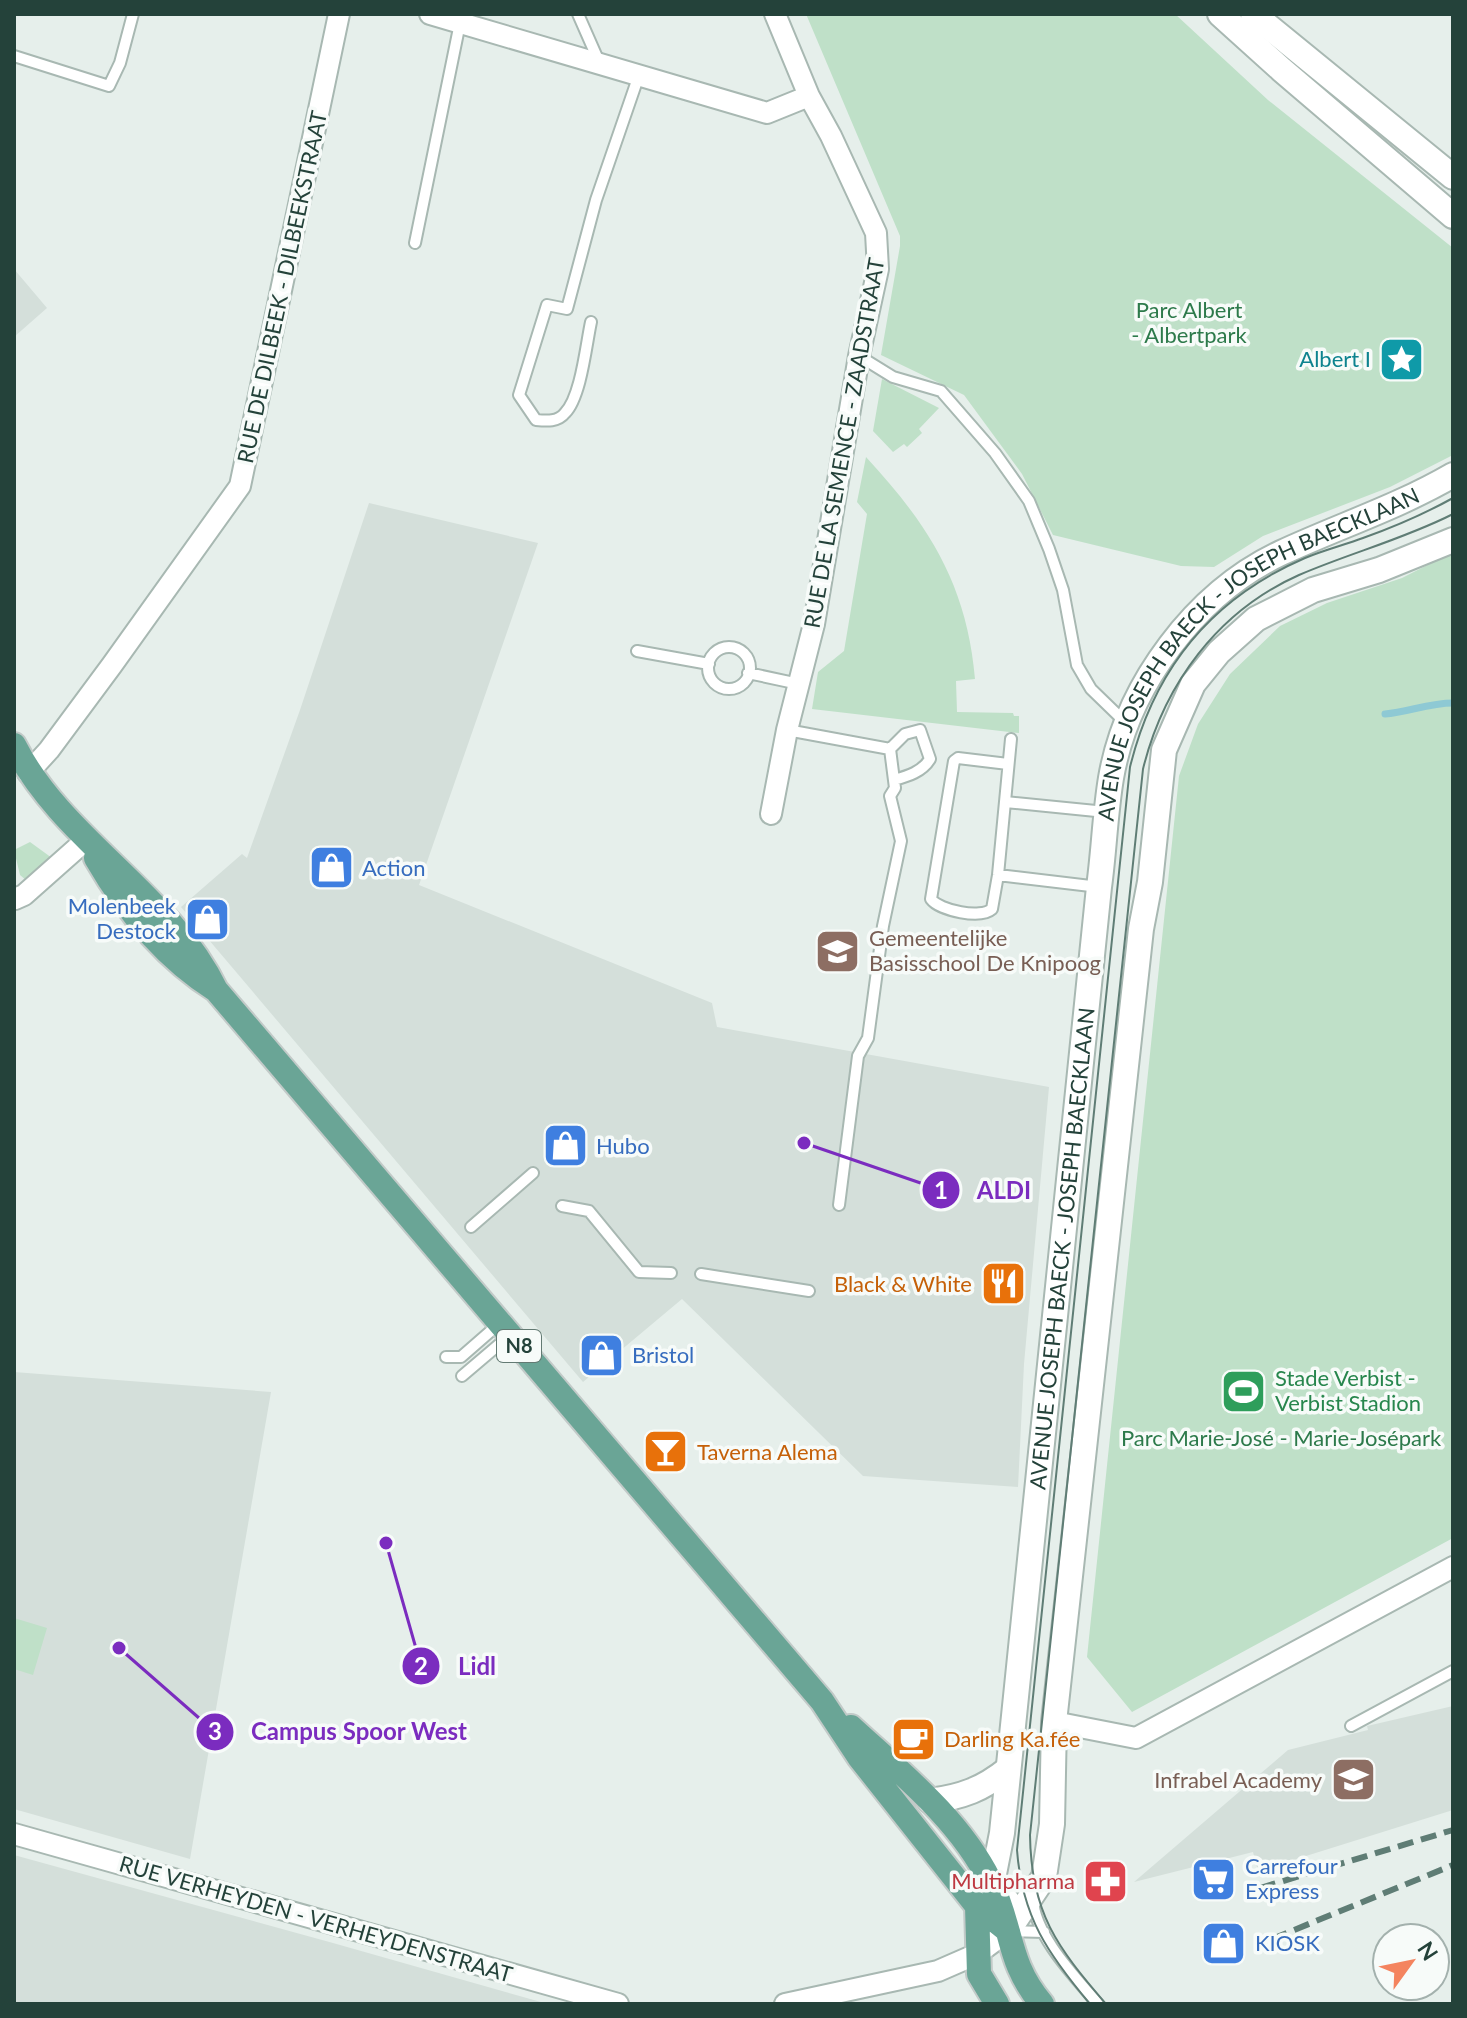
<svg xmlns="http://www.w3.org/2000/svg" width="1467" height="2018" viewBox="0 0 1467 2018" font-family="Lato,sans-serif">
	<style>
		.built { fill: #d4dfda }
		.green { fill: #bfe0c8 }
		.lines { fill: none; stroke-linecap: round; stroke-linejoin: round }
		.stream { stroke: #8ec9d4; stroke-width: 7 }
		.service-casing { stroke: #a8b8b2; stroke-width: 14 }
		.minor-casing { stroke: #a8b8b2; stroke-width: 24 }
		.tertiary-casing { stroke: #a8b8b2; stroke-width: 28 }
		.primary-casing { stroke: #c2cac8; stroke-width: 28 }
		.service { stroke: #fff; stroke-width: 10 }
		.minor { stroke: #fff; stroke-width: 20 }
		.tertiary { stroke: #fff; stroke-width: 24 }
		.primary { stroke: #6aa596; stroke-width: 24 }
		.tram { stroke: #5f7d75; stroke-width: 2 }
		.rail { stroke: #5f7d75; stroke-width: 6; stroke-dasharray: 16 8; stroke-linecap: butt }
		.labels { text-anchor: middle; stroke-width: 7; stroke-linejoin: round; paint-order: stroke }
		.shield { fill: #f7fbf9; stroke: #637a73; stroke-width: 2 }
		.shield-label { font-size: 20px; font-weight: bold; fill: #24423a }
		.street-label { font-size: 22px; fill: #24423a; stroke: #f7fbf9 }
		.park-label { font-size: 22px; fill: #2d7a4b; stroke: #f7fbf9 }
		.culture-label { font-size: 22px; fill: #0d838f; stroke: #f7fbf9; text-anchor: end }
		.shop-label { font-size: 22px; fill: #366cbe; stroke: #f7fbf9; text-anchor: start }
		.education-label { font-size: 22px; fill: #785e54; stroke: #f7fbf9; text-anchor: start }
		.food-label { font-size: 22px; fill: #c56008; stroke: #f7fbf9; text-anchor: start }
		.leisure-label { font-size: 22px; fill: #27864d; stroke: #f7fbf9; text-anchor: start }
		.health-label { font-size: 22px; fill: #be3a42; stroke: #f7fbf9; text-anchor: end }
		.leader { fill: none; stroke: #7b2cbf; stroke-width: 3 }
		.callout-dot { fill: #7b2cbf; stroke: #f7fbf9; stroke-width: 3 }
		.mark-label { font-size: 24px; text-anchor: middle; font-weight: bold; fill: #fff }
		.callout-label { font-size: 24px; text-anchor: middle; font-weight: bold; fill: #7b2cbf; stroke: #f7fbf9; stroke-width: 7; stroke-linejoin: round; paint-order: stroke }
	</style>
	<rect width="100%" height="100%" fill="#e6efeb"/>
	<path class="built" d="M14 269 47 308 14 337Z
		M369 503 538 543 419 885 712 1003 717 1027 1049 1087 1024 1364 1018 1487 863 1476 682 1299 583 1382 181 907 242 854 247 858 300 710Z
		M14 1372 271 1392 190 1859 14 1809Z
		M1453 1706V1810L1258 1871 1253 1852 1134 1882 1288 1750 1368 1730 1367 1726Z
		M14 1855 333 1943 548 2004H14Z"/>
	<path class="green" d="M806 14H1175L1268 100 1453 248V455L1390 487 1263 536 1214 567 1181 566 1053 535 1022 474 964 395 881 355 900 246V236Z
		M882 379 939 408 919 429 922 433 907 447 904 444 893 452 873 431Z
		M866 457C929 525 967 585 975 679L956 681 957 712 1013 713 1014 716H1019V733L812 709 818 672 844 651 867 514 857 502Z
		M1453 552V1538L1132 1712 1087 1657 1179 776 1198 724 1230 674 1280 626 1327 603 1402 578Z
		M30 842 52 858 27 881 20 875 14 850Z
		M14 1618 47 1628 33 1675 14 1669Z"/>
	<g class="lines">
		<path class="stream" d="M1385 714C1408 712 1429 703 1453 703"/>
		<defs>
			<path id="service" d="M578 14 600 64
				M14 56 109 86 120 63 133 14
				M415 243 460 23
				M591 322C586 345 581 397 565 413 558 422 547 421 536 420L519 395 547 305 567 309 596 200 639 75
				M859 356 893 377 941 391 995 453 1029 501 1049 549 1063 590 1077 665 1091 689 1125 722
				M708 668a21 21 0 1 1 42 0a21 21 0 1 1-42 0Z
				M637 651 709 664
				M748 673 799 684
				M787 730 890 749 895 788 890 796 901 841 883 926 868 1038 858 1056 839 1205
				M890 749 905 734 920 730 930 759C922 772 908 776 894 780
				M1008 764 958 758 954 761 931 899C940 911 981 919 992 909L998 875 1011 739
				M1005 802 1106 812
				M998 875 1099 887
				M562 1206 589 1211 639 1272 671 1273
				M471 1227 533 1173
				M701 1274 809 1291
				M446 1357H461L500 1323
				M462 1376 509 1336
				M1351 1726 1453 1671
				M1002 1882 1023 1911
				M1033 1899C1034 1935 1076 1978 1098 2004
				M1010 1931 1044 1932"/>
			<path id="minor" d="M430 14 767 113 809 96
				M28 773 49 750 112 665 240 486 339 14
				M771 814 787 730 814 624 859 356 878 269 876 233 831 136 809 96 775 14
				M15 899 24 895 86 840
				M1054 1722 1136 1738 1453 1567
				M14 1834 618 2004
				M785 2004 938 1971 977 1954 1008 1931"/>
			<g id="tertiary">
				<path d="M1220 14 1282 70 1453 216"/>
				<path d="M1253 14 1453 177"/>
				<path d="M930 1801C962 1797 983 1789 1008 1769"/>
				<path id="s1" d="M982 1897 992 1884 1002 1833 1099 887C1104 851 1105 814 1111 778 1127 685 1196 593 1281 553 1339 526 1398 507 1453 475"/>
				<path d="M1008 1931 1044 1877 1052 1824 1054 1722 1141 929 1150 882 1164 750 1193 684 1219 652 1256 619 1313 590 1379 570 1453 540"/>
			</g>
			<path id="primary" d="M14 745C63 841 169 893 216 990L822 1701 859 1757 977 1906 1008 1931
				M96 858C126 910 165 958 216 990
				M851 1727C901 1773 959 1819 990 1881 1013 1926 1006 1962 1042 2004
				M977 1906 979 1974 997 2004"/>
		</defs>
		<use href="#service" class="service-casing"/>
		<use href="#minor" class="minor-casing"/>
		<use href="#tertiary" class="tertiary-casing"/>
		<use href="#primary" class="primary-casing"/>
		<use href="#service" class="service"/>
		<use href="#minor" class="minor"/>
		<use href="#tertiary" class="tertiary"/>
		<use href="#primary" class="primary"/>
		<path class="tram" d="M1090 2004C1048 1954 1022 1917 1017 1850L1130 767C1154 669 1212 598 1305 558 1324 550 1344 545 1363 538 1394 527 1424 514 1453 498
			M1106 2004C1057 1947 1031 1913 1030 1835L1143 769C1164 684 1218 611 1299 575 1350 553 1404 539 1453 514"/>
		<path class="rail" d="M1260 1888 1453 1830
			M1272 1939 1453 1865"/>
	</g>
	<defs>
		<symbol id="sight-square" viewBox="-11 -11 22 22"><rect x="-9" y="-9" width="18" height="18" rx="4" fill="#0f9aa8" stroke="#f7fbf9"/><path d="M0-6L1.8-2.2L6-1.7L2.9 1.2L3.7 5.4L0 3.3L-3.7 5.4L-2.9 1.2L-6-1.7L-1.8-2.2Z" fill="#fff"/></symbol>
		<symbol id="shop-square" viewBox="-11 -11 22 22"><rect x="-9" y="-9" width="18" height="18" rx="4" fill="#3f7fe0" stroke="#f7fbf9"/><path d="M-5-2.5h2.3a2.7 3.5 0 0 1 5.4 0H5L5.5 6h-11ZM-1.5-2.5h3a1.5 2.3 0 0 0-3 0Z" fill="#fff"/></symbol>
		<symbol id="school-square" viewBox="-11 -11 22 22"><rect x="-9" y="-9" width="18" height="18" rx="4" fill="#8d6e63" stroke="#f7fbf9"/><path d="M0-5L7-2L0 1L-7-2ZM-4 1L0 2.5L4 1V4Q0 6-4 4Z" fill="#fff"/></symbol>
		<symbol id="restaurant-square" viewBox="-11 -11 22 22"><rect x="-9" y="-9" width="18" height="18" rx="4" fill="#e8710a" stroke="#f7fbf9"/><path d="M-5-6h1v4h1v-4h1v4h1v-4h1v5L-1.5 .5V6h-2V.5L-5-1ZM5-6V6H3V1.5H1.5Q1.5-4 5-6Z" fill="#fff"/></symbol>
		<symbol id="stadium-square" viewBox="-11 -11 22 22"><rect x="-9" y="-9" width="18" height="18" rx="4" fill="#2e9e5b" stroke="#f7fbf9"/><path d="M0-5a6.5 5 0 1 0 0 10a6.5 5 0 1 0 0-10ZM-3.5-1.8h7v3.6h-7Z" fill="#fff"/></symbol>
		<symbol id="bar-square" viewBox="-11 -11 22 22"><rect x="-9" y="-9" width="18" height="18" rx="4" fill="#e8710a" stroke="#f7fbf9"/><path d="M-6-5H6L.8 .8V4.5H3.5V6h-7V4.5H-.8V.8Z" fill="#fff"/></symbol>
		<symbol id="cafe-square" viewBox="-11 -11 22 22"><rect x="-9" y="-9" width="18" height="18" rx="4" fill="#e8710a" stroke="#f7fbf9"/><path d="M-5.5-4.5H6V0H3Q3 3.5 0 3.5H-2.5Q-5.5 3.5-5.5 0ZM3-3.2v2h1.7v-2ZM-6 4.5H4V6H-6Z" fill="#fff"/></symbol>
		<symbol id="university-square" viewBox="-11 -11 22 22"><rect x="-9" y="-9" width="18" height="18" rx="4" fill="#8d6e63" stroke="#f7fbf9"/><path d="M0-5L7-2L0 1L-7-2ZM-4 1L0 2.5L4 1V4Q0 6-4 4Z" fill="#fff"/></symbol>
		<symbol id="supermarket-square" viewBox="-11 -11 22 22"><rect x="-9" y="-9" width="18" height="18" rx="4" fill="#3f7fe0" stroke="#f7fbf9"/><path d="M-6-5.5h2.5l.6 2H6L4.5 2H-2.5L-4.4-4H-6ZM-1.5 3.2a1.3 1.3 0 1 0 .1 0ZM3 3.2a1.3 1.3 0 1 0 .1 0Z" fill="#fff"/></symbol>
		<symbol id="pharmacy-square" viewBox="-11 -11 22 22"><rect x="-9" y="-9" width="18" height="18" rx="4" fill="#e0444e" stroke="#f7fbf9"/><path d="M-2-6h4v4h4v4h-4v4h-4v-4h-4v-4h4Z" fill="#fff"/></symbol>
	</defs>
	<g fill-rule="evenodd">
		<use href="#sight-square" x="1376" y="334" width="51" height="51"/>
		<use href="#shop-square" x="306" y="842" width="51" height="51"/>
		<use href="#shop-square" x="182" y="894" width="51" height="51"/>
		<use href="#school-square" x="812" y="926" width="51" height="51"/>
		<use href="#shop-square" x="540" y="1120" width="51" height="51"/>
		<use href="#restaurant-square" x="978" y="1258" width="51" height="51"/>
		<use href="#shop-square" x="576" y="1330" width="51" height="51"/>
		<use href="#stadium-square" x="1218" y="1366" width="51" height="51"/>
		<use href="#bar-square" x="640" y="1426" width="51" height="51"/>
		<use href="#cafe-square" x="888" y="1714" width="51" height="51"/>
		<use href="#university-square" x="1328" y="1754" width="51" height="51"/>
		<use href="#supermarket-square" x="1188" y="1854" width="51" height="51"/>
		<use href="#pharmacy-square" x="1080" y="1856" width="51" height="51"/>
		<use href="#shop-square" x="1198" y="1918" width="51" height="51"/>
	</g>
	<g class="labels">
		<rect class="shield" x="497" y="1330" width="44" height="32" rx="6"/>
		<g class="shield-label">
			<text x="519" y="1353">N8</text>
		</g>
		<g class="street-label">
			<text transform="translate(282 287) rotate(-78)" y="8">RUE DE DILBEEK - DILBEEKSTRAAT</text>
			<text transform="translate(844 443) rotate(-80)" y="8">RUE DE LA SEMENCE - ZAADSTRAAT</text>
			<text dy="8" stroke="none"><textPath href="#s1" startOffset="1328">AVENUE JOSEPH BAECK - JOSEPH BAECKLAAN</textPath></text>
			<text dy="8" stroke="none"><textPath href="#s1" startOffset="656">AVENUE JOSEPH BAECK - JOSEPH BAECKLAAN</textPath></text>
			<text transform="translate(316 1919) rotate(16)" y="8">RUE VERHEYDEN - VERHEYDENSTRAAT</text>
		</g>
		<g class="park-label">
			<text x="1189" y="318">Parc Albert<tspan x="1189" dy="25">- Albertpark</tspan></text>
			<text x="1281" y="1446">Parc Marie-José - Marie-Josépark</text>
		</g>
		<g class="culture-label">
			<text x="1371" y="367">Albert I</text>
		</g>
		<g class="shop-label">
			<text x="362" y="876">Action</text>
			<text x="176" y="914" text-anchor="end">Molenbeek<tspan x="176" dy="25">Destock</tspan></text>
			<text x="596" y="1154">Hubo</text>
			<text x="632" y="1363">Bristol</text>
			<text x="1245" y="1874">Carrefour<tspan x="1245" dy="25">Express</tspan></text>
			<text x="1255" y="1951">KIOSK</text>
		</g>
		<g class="education-label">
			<text x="869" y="946">Gemeentelijke<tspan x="869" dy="25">Basisschool De Knipoog</tspan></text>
			<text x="1322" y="1788" text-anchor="end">Infrabel Academy</text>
		</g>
		<g class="food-label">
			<text x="972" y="1292" text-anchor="end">Black &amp; White</text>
			<text x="697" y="1460">Taverna Alema</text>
			<text x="944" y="1747">Darling Ka.fée</text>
		</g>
		<g class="leisure-label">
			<text x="1275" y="1386">Stade Verbist -<tspan x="1275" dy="25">Verbist Stadion</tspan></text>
		</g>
		<g class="health-label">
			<text x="1075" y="1889">Multipharma</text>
		</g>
	</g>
	<path class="leader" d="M804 1143L941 1190M386 1543L421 1666M119 1648L215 1732"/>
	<g class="callout-dot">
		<circle cx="804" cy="1143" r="8"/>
		<circle cx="386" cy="1543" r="8"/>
		<circle cx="119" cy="1648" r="8"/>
		<circle cx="941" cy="1190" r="20"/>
		<circle cx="421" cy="1666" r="20"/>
		<circle cx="215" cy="1732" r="20"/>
	</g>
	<g class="mark-label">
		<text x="941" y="1199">1</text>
		<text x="421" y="1675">2</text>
		<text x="215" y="1740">3</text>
	</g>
	<g class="callout-label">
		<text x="1004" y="1199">ALDI</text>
		<text x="477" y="1675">Lidl</text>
		<text x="359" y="1740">Campus Spoor West</text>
	</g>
	<rect width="1467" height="2018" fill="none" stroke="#24423a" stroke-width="32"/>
	<g transform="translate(1411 1962) rotate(57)"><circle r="38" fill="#f7fbf9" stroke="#a3b1ad" stroke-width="2"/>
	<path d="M0-6L14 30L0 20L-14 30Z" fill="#f4845f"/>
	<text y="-12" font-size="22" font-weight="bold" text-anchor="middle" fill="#24423a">N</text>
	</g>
</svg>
